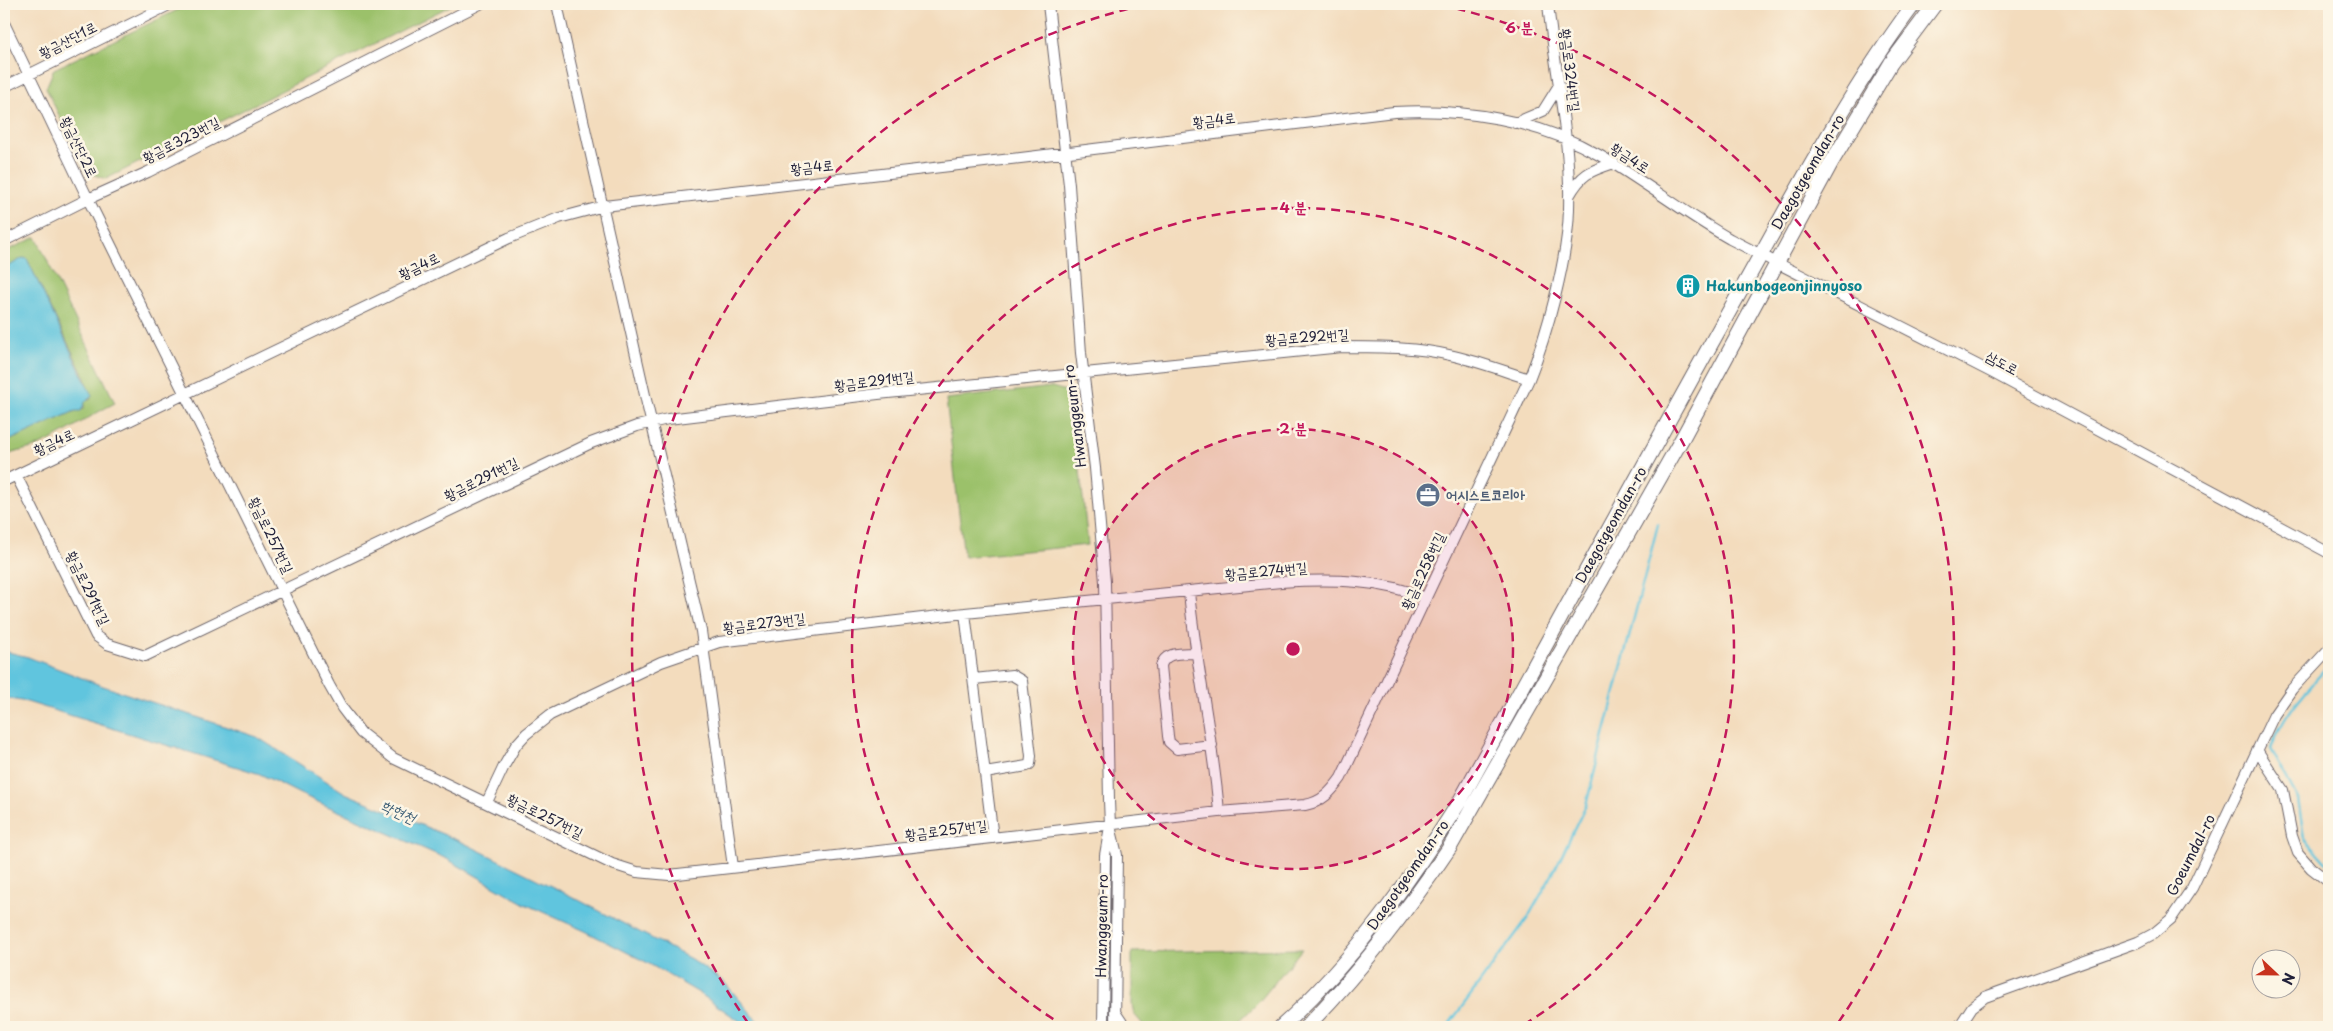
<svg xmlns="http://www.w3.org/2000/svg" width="2333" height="1031" viewBox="0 0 2333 1031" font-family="'Playpen Sans','Poor Story',sans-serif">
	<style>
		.green { fill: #9bc16b; stroke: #5e7253 }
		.water { fill: #60c5de; stroke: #41748c }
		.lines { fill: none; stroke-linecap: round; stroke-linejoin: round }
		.stream { stroke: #60c5de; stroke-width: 2.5 }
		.minor-casing { stroke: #6b6368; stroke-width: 12 }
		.major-casing { stroke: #6b6368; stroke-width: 16 }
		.minor { stroke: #fff; stroke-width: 10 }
		.major { stroke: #fff; stroke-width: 14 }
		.ring { fill: none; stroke: #c2185b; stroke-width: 2.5; stroke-dasharray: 9 6 }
		.labels { text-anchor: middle; stroke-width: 5; stroke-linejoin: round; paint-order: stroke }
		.street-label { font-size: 14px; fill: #22223b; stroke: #fcf5e5 }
		.culture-label { font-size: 14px; font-weight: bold; fill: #0d838f; stroke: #fcf5e5; text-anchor: start }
		.service-label { font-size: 14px; font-weight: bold; fill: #4e5e75; stroke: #fcf5e5; text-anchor: start }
		.water-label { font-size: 15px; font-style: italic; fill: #385b74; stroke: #fcf5e5 }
		.centre { fill: #c2185b; stroke: #fcf5e5; stroke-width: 2.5 }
		.ring-label { font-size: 15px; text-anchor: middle; font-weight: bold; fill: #c2185b; stroke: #fcf5e5; stroke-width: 5; stroke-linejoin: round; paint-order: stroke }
	</style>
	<rect width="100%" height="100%" fill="#fcf5e5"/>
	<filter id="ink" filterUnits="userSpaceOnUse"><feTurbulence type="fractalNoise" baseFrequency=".02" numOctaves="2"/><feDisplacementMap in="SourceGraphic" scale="10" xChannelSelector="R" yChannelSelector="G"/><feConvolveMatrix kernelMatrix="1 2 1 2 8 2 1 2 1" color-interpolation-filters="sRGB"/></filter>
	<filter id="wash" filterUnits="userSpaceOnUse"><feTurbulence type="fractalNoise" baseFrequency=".0096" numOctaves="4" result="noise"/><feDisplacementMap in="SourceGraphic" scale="20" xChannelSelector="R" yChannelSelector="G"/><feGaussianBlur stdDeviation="1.12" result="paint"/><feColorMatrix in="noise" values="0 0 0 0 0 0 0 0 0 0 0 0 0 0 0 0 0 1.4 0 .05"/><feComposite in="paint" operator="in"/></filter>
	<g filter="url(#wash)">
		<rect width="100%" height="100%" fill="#f3dcbd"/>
		<path class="green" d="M190 4H454L106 179 86 172 46 88 54 69Z
			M36 237 115 403C89 416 67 433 40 445 29 450 16 451 4 456L6 442 75 411 84 409V402L91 399 85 378 27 259 23 258 4 269V252Z
			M1052 387 1066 391 1073 405 1088 545 964 557 946 399Z
			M1302 949 1258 1003 1233 1027H1145L1134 1014 1132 1005V952Z"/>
		<path class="water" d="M23 258 27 259 92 396 85 402 81 411H75L6 442 4 447V269Z
			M4 651 28 657 100 685 257 737 345 793 464 843 569 895 691 959 724 982 763 1027H748L699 993 646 962 585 931 525 904 447 859 300 794 260 774 27 702 4 698Z"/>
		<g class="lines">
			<path class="stream" d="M2329 665C2306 691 2282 715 2271 749L2298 799 2304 838 2329 866
				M1447 1027 1527 919 1552 875 1586 805 1658 524"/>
		</g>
	</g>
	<g filter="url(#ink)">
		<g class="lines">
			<defs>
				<path id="minor" d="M480 4 148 172 88 199 329 685 342 708 361 733 393 758 612 864 637 872 669 875 1219 812 1305 805C1322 802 1331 792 1341 778L1529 379C1547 335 1568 257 1569 209 1571 141 1555 71 1548 4
					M557 4 647 404 701 631 733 867
					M1048 4 1069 185 1081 353 1095 468 1105 582 1109 800 1110 826 1117 855 1115 1027
					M4 23 88 199 4 241
					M4 87 171 4
					M1515 123 1543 111 1558 87
					M1569 196C1582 173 1590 171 1614 163
					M16 475 96 636 107 644 145 656 591 443 637 426 668 419 878 394 1342 347C1379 347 1418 347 1454 356 1480 362 1504 371 1529 379
					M4 481 509 238 559 218 604 206 1029 157 1394 112C1463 108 1538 120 1599 155 1644 181 1684 213 1730 239L1991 372 2329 553
					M1189 592C1196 666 1213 738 1219 812
					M965 613 993 838
					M1195 653C1182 654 1165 651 1161 666L1168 736 1169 742 1177 749 1212 745
					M974 679 1012 675 1022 681 1031 756 1030 764 1027 766 985 773
					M2257 750 2283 790 2292 836 2298 853 2311 868 2329 882
					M487 802 504 766 516 745 526 734 550 715 661 662 719 642 965 613 1281 582C1331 579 1380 579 1426 598
					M1115 1012 1125 1027
					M1103 1027 1105 855 1109 832
					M1959 1027 1972 1007 1985 997 2138 942 2153 934 2171 919 2192 888 2274 715 2292 689 2329 649"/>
				<path id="major" d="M1281 1027C1353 962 1409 882 1460 801 1554 631 1645 461 1740 292 1795 194 1847 94 1914 4
					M1306 1027C1360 972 1407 911 1450 847L1683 437 1831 163 1891 63 1935 4"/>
			</defs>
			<use href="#minor" class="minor-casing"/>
			<use href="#major" class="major-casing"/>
			<use href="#minor" class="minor"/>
			<use href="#major" class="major"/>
		</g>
	</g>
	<circle cx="1293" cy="649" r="220" fill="#c2185b" fill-opacity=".12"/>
	<g class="ring">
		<circle cx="1293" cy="649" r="220"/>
		<path d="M1066 1027A441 441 0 1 1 1520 1027"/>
		<path d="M748 1023A661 661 0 0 1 1144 5M1442 5A661 661 0 0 1 1838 1023"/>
	</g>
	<defs>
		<symbol id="building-disc" viewBox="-11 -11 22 22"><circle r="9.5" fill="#0f9aa8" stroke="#fcf5e5"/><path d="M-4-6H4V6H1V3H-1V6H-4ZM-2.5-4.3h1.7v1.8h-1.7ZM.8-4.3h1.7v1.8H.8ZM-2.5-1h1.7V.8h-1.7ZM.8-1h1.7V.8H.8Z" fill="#fff"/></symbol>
		<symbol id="office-disc" viewBox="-11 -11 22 22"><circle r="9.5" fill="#5c6f8a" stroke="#fcf5e5"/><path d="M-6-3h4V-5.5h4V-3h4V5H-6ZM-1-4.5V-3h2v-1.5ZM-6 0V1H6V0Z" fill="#fff"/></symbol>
	</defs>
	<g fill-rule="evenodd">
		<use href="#building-disc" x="1674" y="272" width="28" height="28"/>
		<use href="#office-disc" x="1414" y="481" width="28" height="28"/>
	</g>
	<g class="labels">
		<g class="street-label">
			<text transform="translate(68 40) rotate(-27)" y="5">황금산단1로</text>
			<text transform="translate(1570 70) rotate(83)" y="5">황금로324번길</text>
			<text transform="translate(1214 120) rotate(-7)" y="5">황금4로</text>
			<text transform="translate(181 140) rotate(-27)" y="5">황금로323번길</text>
			<text transform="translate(79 147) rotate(64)" y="5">황금산단2로</text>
			<text transform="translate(1630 158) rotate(33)" y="5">황금4로</text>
			<text transform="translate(812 167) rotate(-6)" y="5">황금4로</text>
			<text transform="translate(1808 172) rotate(-60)" y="5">Daegotgeomdan-ro</text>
			<text transform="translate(419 266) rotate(-26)" y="5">황금4로</text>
			<text transform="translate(1307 337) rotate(-4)" y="5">황금로292번길</text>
			<text transform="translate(2002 363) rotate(28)" y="5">삼도로</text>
			<text transform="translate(874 381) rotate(-7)" y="5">황금로291번길</text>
			<text transform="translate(1075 416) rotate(-97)" y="5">Hwanggeum-ro</text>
			<text transform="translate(54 442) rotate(-25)" y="5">황금4로</text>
			<text transform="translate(481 479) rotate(-26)" y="5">황금로291번길</text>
			<text transform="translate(1611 525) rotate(-61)" y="5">Daegotgeomdan-ro</text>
			<text transform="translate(271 535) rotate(64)" y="5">황금로257번길</text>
			<text transform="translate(1266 571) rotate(-5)" y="5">황금로274번길</text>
			<text transform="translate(1423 571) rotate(-65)" y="5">황금로258번길</text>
			<text transform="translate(88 588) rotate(64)" y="5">황금로291번길</text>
			<text transform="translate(764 623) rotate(-7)" y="5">황금로273번길</text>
			<text transform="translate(545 816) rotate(26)" y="5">황금로257번길</text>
			<text transform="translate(946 830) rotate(-7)" y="5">황금로257번길</text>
			<text transform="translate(2191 855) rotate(-63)" y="5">Goeumdal-ro</text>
			<text transform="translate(1408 875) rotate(-55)" y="5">Daegotgeomdan-ro</text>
			<text transform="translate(1102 926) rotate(-89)" y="5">Hwanggeum-ro</text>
		</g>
		<g class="culture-label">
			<text x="1706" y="291">Hakunbogeonjinnyoso</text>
		</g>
		<g class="service-label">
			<text x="1446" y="500">어시스트코리아</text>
		</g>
		<g class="water-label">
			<text transform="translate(398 812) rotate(24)" y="5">학현천</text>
		</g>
	</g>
	<circle cx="1293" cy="649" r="8" class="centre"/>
	<g class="ring-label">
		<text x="1519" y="33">6 분</text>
		<text x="1293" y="213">4 분</text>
		<text x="1293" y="434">2 분</text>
	</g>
	<rect width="2333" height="1031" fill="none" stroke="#fcf5e5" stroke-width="20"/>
	<g transform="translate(2276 974) rotate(112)"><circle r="24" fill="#fcf5e5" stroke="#a5a1a1"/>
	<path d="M0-4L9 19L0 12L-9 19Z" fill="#c8321e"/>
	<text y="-8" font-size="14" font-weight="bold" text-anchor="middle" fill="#22223b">N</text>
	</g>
</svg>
